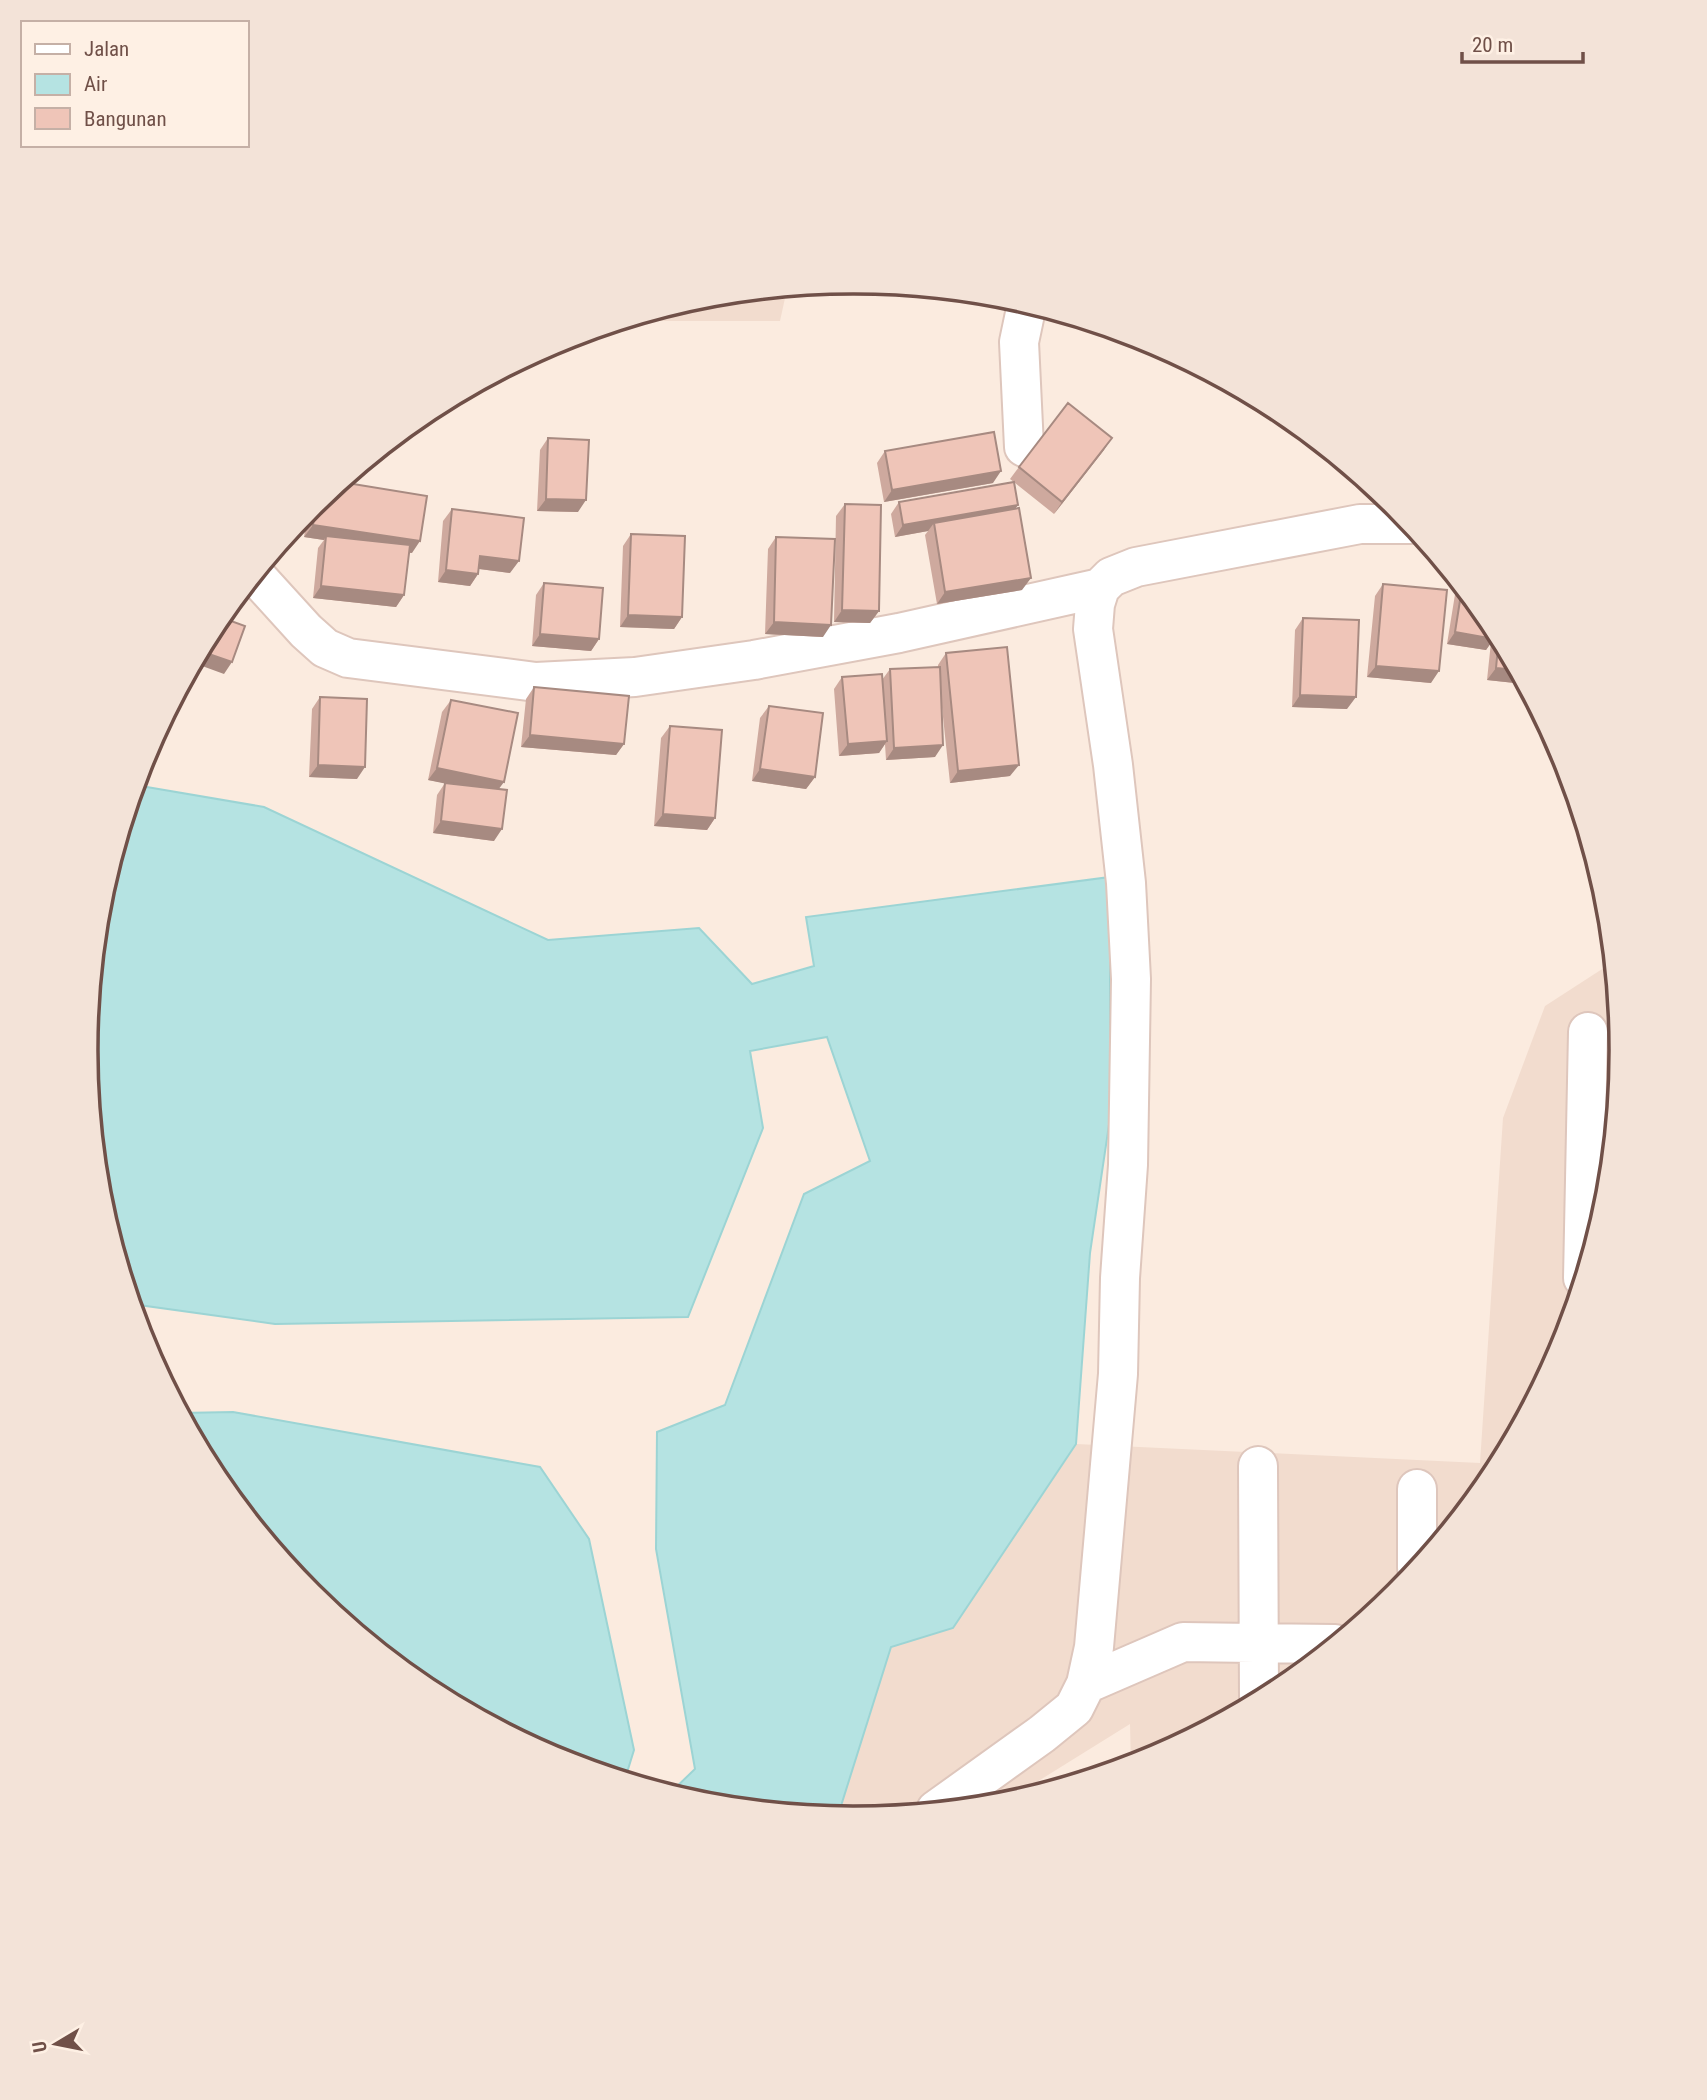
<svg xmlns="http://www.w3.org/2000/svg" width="1707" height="2100" viewBox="0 0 1707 2100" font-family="'Roboto Condensed',sans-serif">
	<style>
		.residential { fill: #f2dcce }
		.water { fill: #b5e3e2; stroke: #9cd4d4; stroke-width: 2 }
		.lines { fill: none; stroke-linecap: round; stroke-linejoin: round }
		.street-casing { stroke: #dec6bc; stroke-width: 42 }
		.street { stroke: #fff; stroke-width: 38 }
		.wall { fill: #cea99e }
		.shaded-wall { fill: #a78a81 }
		.building { fill: #efc5b8; stroke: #a78a81; stroke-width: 2 }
		.rim { fill: none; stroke: #705048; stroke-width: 3.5 }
	</style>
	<rect width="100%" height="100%" fill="#fbebdf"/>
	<path class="residential" d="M787 289 780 321H625L704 297Z
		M1613 962 1621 1050 1606 1200 1563 1344 1492 1477 1396 1593 1280 1689 1147 1759 1131 1764 1130 1724 1003 1803 853 1818 829 1815 840 1809 891 1647 953 1628 1076 1444 1480 1463 1503 1118 1545 1006Z"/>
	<path class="water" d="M135 785 264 807 548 940 699 928 752 984 814 966 806 917 1110 877V1118L1090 1253 1076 1444 953 1628 891 1647 840 1809 829 1815 703 1803 670 1793 695 1769 656 1549 657 1432 725 1405 804 1194 870 1161 827 1037 750 1051 763 1128 688 1317 275 1324 132 1304 100 1199 86 1050 101 900Z
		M233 1412 540 1467 589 1539 634 1750 625 1779 559 1759 427 1688 310 1593 215 1476 181 1413Z"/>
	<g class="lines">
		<defs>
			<path id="street" d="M1024 447 1019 342 1027 304
				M255 575 306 631 325 648 348 658 536 682 635 677 754 660 899 633 1100 588
				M1583 1278 1588 1032
				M1258 1466 1259 1699
				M1417 1568V1489
				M1086 1684 1183 1642 1335 1644
				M936 1810 1042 1734 1074 1708 1086 1684 1094 1647 1118 1374 1120 1278 1128 1165 1131 979 1126 883 1113 765 1093 629 1095 604 1100 588 1111 577 1136 567 1360 524H1410"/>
		</defs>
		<use href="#street" class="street-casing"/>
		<use href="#street" class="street"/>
	</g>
	<path class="wall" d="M548 438 578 512 537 511 540 450Z
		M1104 450 1054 514 1010 479 1019 467Z
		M885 451 993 483 884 502 877 463Z
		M341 482 412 553H409L404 595 396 607 313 598 318 548 324 540 304 537 308 510Z
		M899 502 1018 505 1015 509 1022 590 937 604 925 535 928 531 895 537 891 514Z
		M845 504 879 611 870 623 834 622 836 516Z
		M452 509 510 573 479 569 478 574 470 586 438 582 443 521Z
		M631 534 682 617 674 629 620 627 623 546Z
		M776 537 823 637 765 634 768 549Z
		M1457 582 1492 624 1524 684 1487 680 1491 642 1486 650 1447 644Z
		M544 583 599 639 591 651 532 646 536 595Z
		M1383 584 1431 683 1367 677 1375 596Z
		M1303 618 1347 709 1292 707 1295 630Z
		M946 653 1010 776 950 783 941 698 935 757 886 760 885 744 879 753 839 756 834 689 842 677 882 680 890 669 938 667V665Z
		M534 687 624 744 616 755 521 747 526 699Z
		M320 697 357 779 309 777 312 709Z
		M451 700 499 789 494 841 433 833 437 795 445 783 428 780 442 712Z
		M769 706 815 777 806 789 752 781 760 718Z
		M670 726 715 818 707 830 654 826 661 738Z"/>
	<path class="shaded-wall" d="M1112 438 1104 450 1054 514 1062 502Z
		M1001 471 993 483 884 502 892 490Z
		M546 499 586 500 578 512 537 511Z
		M1018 505 1009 517 934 523 928 531 895 537 903 525Z
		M313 525 420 541 412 553 326 540V536L324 540 304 537Z
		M480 556 519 561 510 573 472 568Z
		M446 570 478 574 470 586 438 582Z
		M1031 578 1022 590 937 604 945 592Z
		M321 586 404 595 396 607 313 598Z
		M842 610 879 611 870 623 834 622Z
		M628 615 682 617 674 629 620 627Z
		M774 622 831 625 823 637 765 634Z
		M1455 632 1494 639 1486 650 1447 644Z
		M540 634 599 639 591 651 532 646Z
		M200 651 232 662 224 674 194 663Z
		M1376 666 1439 671 1431 683 1367 677Z
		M1496 668 1517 670 1524 684 1487 680Z
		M1300 695 1356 697 1347 709 1292 707Z
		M530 735 624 744 616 755 521 747Z
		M887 741 879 753 839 756 848 744Z
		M943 745 935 757 886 760 894 748Z
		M318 765 365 767 357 779 309 777Z
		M1019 765 1010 776 950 783 958 771Z
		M437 768 504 782 495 794 428 780Z
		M760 769 815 777 806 789 752 781Z
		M663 814 715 818 707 830 654 826Z
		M441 821 502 829 494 841 433 833Z"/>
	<path class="building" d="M1068 403 1112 438 1062 502 1019 467Z
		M994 432 1001 471 892 490 885 451Z
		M548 438 589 440 586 500 546 499Z
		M341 482 427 496 420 541 313 525 316 503Z
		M1014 482 1018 505 903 525 899 502Z
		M845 504 881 505 879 611 842 610Z
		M1019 508 1031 578 945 592 934 523Z
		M452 509 524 518 519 561 480 556 478 574 446 570Z
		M631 534 685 536 682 617 628 615Z
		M326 536 410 545 404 595 321 586Z
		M776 537 835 539 831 625 774 622Z
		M544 583 603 588 599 639 540 634Z
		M1383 584 1447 590 1439 671 1376 666Z
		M1462 588 1492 624 1495 630 1494 639 1455 632Z
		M220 617 245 626 232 662 200 651 215 623Z
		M1303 618 1359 620 1356 697 1300 695Z
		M1499 637 1517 670 1496 668Z
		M1007 647 1019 765 958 771 946 653Z
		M940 667 943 745 894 748 890 669Z
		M882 674 887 741 848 744 842 677Z
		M534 687 629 696 624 744 530 735Z
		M320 697 367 699 365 767 318 765Z
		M451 700 518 713 504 782 437 768Z
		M769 706 823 713 815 777 760 769Z
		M670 726 722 730 715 818 663 814Z
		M445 783 507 790 502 829 441 821Z"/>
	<path d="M0 0H1707V2100H0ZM853 294H854A755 755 0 0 1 1609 1049V1051A755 755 0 0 1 854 1806H853A755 755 0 0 1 98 1051V1049A755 755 0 0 1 853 294Z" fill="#f3e3d8" fill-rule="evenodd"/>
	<path class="rim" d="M853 294H854A755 755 0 0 1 1609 1049V1051A755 755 0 0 1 854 1806H853A755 755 0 0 1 98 1051V1049A755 755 0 0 1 853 294Z"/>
	<rect x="21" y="21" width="228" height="126" fill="#fef0e4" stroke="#c5b0a6" stroke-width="2"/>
	<rect x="35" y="44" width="35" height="10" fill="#ffffff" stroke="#c5b0a6" stroke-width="2"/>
	<text x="84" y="56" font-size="21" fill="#705048">Jalan</text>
	<rect x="35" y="74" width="35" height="21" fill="#b5e3e2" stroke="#c5b0a6" stroke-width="2"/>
	<text x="84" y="91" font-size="21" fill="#705048">Air</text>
	<rect x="35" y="108" width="35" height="21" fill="#efc5b8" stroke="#c5b0a6" stroke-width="2"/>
	<text x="84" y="126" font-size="21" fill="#705048">Bangunan</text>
	<g transform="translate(56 2044) rotate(260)" stroke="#fef0e4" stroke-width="5" paint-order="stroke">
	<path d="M0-5L12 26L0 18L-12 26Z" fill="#705048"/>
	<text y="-10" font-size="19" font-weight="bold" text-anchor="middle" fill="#705048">U</text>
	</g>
	<path d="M1462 52v10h121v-10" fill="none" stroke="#705048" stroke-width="3.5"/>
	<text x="1472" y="52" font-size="21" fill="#705048" stroke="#fef0e4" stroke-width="5" paint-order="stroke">20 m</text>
</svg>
